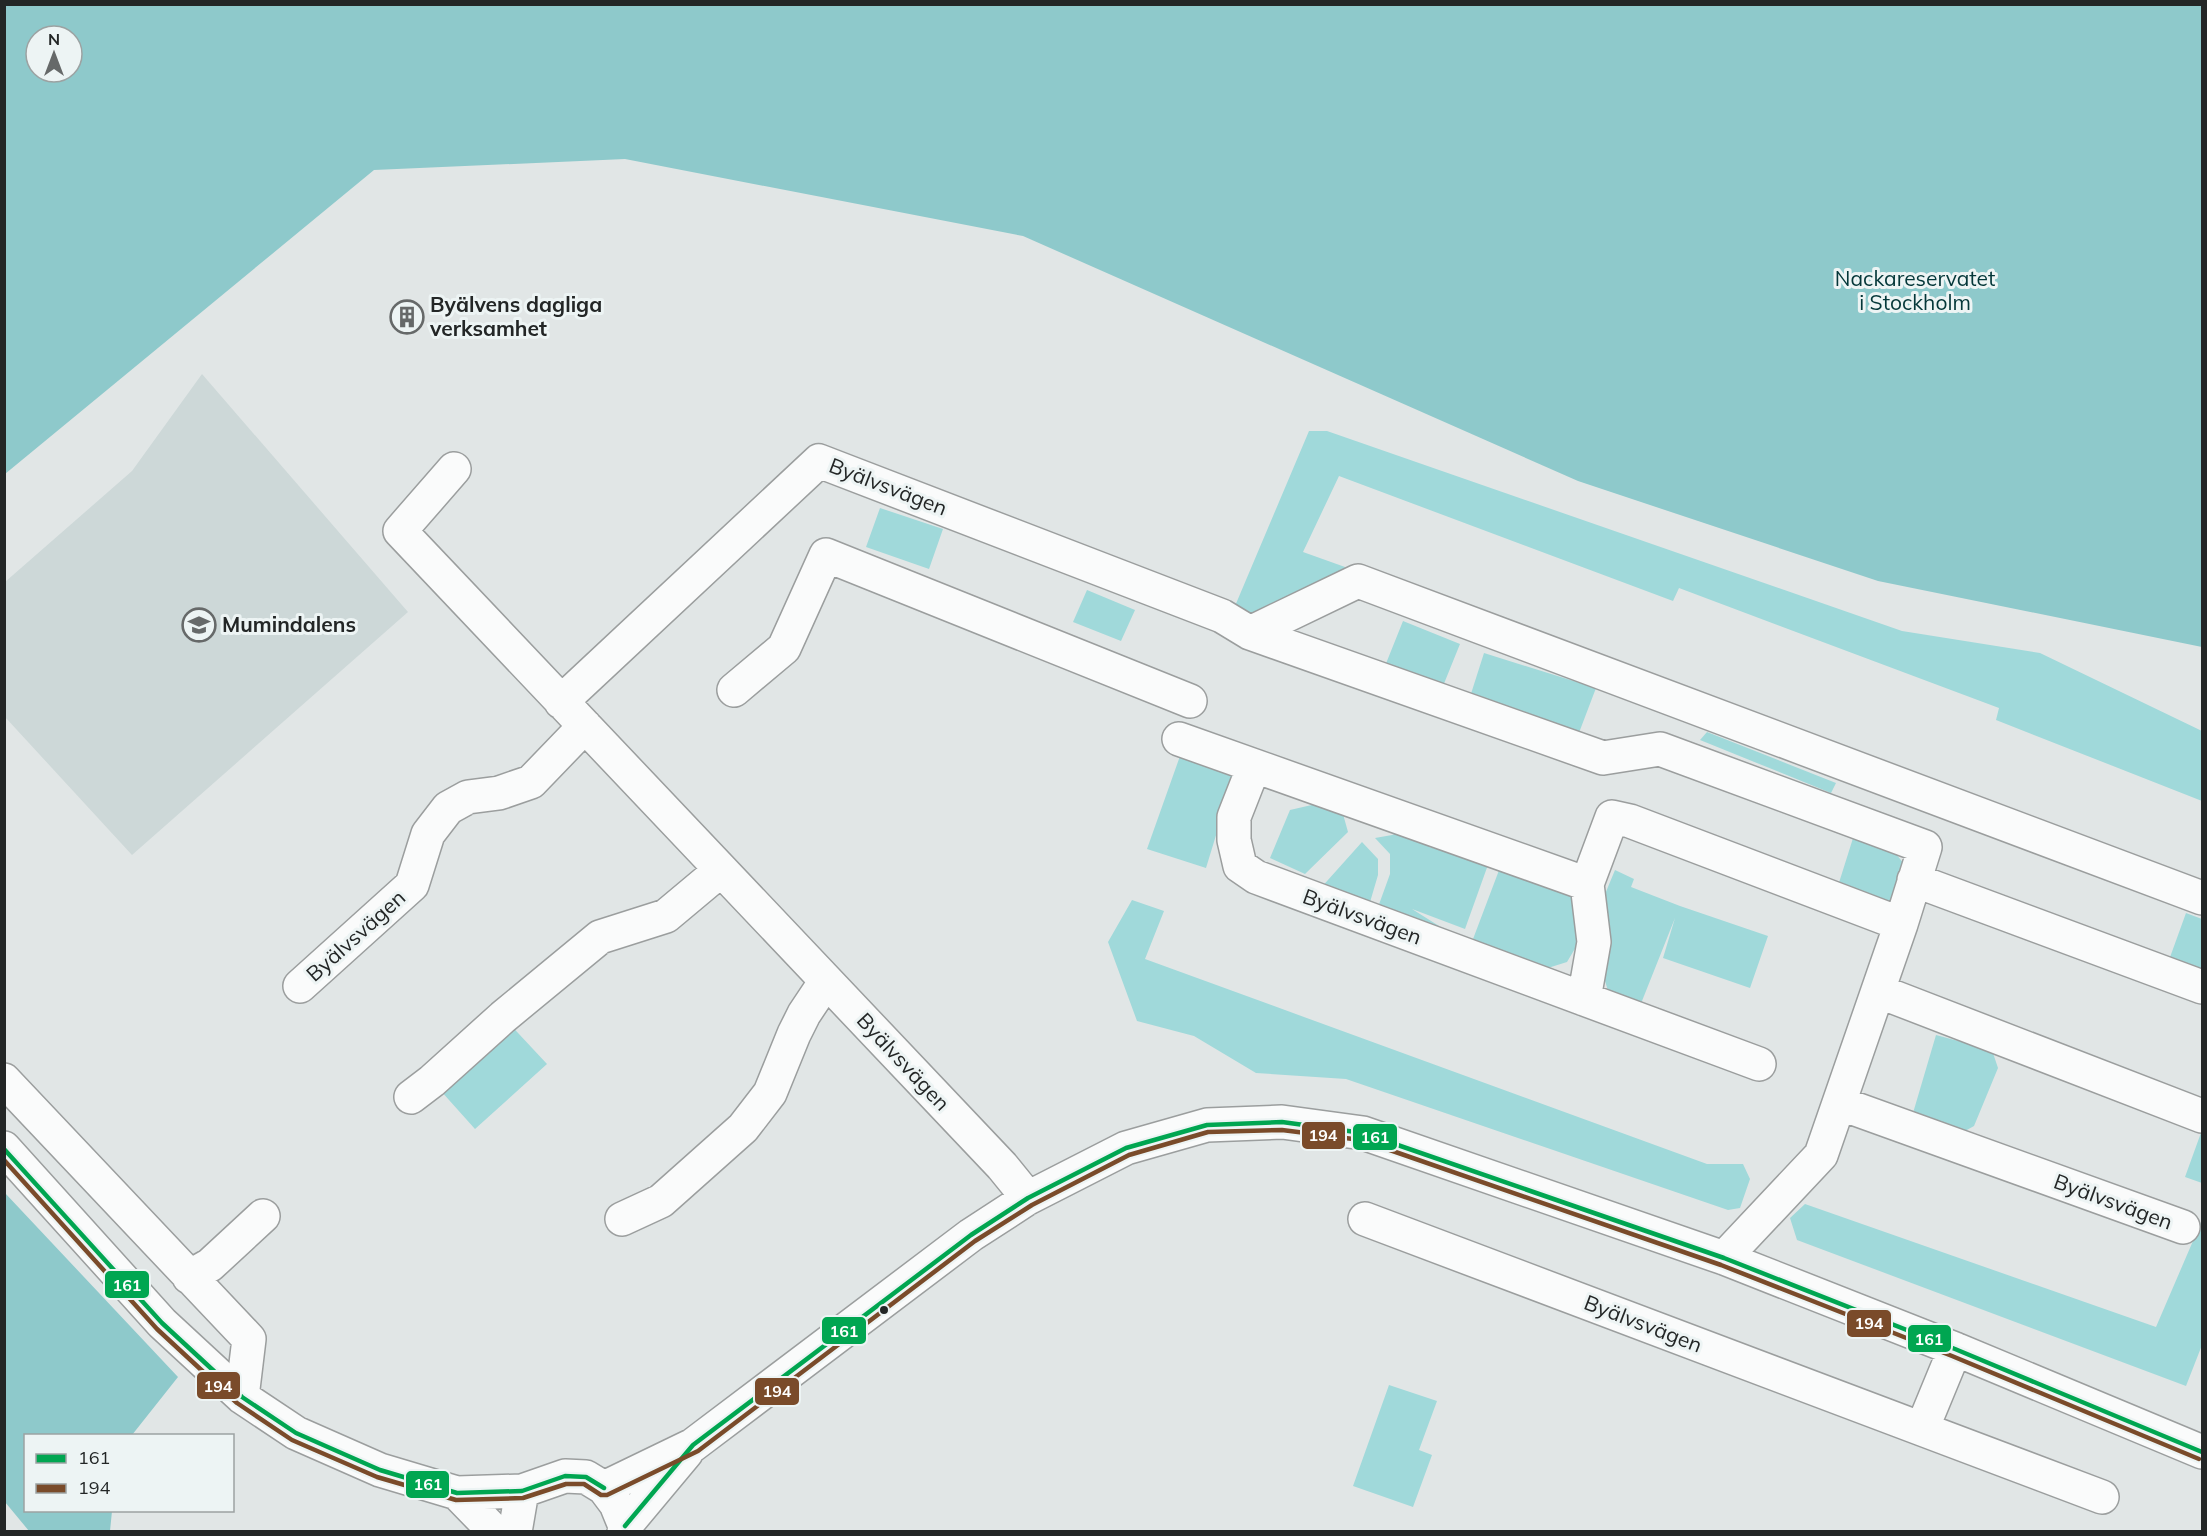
<svg xmlns="http://www.w3.org/2000/svg" width="2207" height="1536" viewBox="0 0 2207 1536" font-family="Mulish,sans-serif">
	<style>
		.built { fill: #cdd8d8 }
		.green { fill: #a0d9da }
		.forest { fill: #8ec9cb; fill-rule: evenodd }
		.lines { fill: none; stroke-linecap: round; stroke-linejoin: round }
		.minor-casing { stroke: #9b9e9e; stroke-width: 36 }
		.minor { stroke: #fafbfb; stroke-width: 33 }
		.bus-1-casing { stroke: #edf4f4; stroke-width: 9 }
		.bus-2-casing { stroke: #edf4f4; stroke-width: 9 }
		.bus-1 { stroke: #00a651; stroke-width: 4.5 }
		.bus-2 { stroke: #7a4b2a; stroke-width: 4.5 }
		.bus-dot { fill: #232626; stroke: #edf4f4; stroke-width: 2 }
		.labels { text-anchor: middle; stroke-width: 6; stroke-linejoin: round; paint-order: stroke }
		.park-label { font-size: 21px; fill: #043739; stroke: #edf4f4 }
		.poi-label { font-size: 21px; font-weight: bold; fill: #232626; stroke: #edf4f4; text-anchor: start }
		.street-label { font-size: 21px; fill: #232626; stroke: #edf4f4 }
		.line-badge { stroke: #edf4f4; stroke-width: 2 }
		.badge-label { font-size: 16px; text-anchor: middle; font-weight: bold; fill: #fff }
	</style>
	<rect width="100%" height="100%" fill="#e1e6e6"/>
	<path class="built" d="M202 374 408 612 132 855 5 717V582L132 471Z"/>
	<path class="green" d="M1309 431H1327L1902 631 2040 653 2202 731V801L1996 720 1999 708 1679 588 1673 601 1339 476 1303 552 1345 567 1342 578 1249 619 1235 606Z
		M880 508 943 529 929 569 866 547Z
		M1087 590 1135 610 1121 641 1073 622Z
		M1403 621 1460 644 1441 691 1383 671Z
		M1484 653 1596 688 1577 738 1469 700Z
		M1707 732 1836 783 1831 793 1700 740Z
		M1185 742 1239 760 1206 868 1147 849Z
		M1316 804 1343 814 1348 832 1305 874 1270 858 1290 810Z
		M1406 830 1430 839 1429 847 1436 849 1441 842 1489 862 1465 929 1412 909 1439 926 1432 943 1373 921 1390 874V854L1375 838 1392 835Z
		M1854 835 1889 845 1904 864 1898 899 1884 904 1837 889Z
		M1362 842 1378 859V875L1368 909 1319 890Z
		M1501 865 1569 891 1583 909V935L1567 962 1535 972 1470 947Z
		M1615 870 1634 879 1631 887 1680 906 1768 936 1750 988 1663 958 1675 918 1640 1006 1609 994 1602 971 1603 899Z
		M1132 900 1164 911 1145 959 1707 1164H1743L1750 1179 1740 1208 1728 1210 1346 1079 1256 1073 1194 1036 1137 1021 1108 942Z
		M2186 913 2202 919V972L2169 960Z
		M503 1017 547 1064 475 1129 432 1081Z
		M1936 1035 1992 1050 1998 1068 1974 1126 1965 1131 1913 1113Z
		M2202 1130V1183L2185 1177Z
		M1805 1204 2156 1327 2202 1220V1345L2186 1386 1797 1240 1790 1218Z
		M1389 1385 1437 1401 1419 1450 1432 1455 1413 1507 1353 1486Z"/>
	<path class="forest" d="M5 4 2202 5V647L1878 581 1578 481 1023 236 625 159 374 170 5 474ZM36 36H72V72H36Z
		M5 1193 178 1377 132 1435 26 1436V1510L112 1511 110 1531H29L5 1502Z"/>
	<g class="lines">
		<defs>
			<path id="minor" d="M454 469 400 531 1002 1166 1028 1198
				M1250 633 1358 581 2202 898
				M734 690 784 648 826 555 1190 701
				M561 702 819 461 1222 616 1250 633 1603 758 1660 749 1925 847 1901 924
				M1179 739 1587 884
				M1254 766 1234 817V840L1240 866 1256 877 1759 1064
				M1914 880 2202 987
				M300 986 412 885 428 834 448 808 468 797 499 793 531 782 585 726
				M1878 991 2202 1116
				M1584 999 1594 942 1587 884 1612 817 1630 821 1901 924 1821 1155 1724 1258
				M4 1080 249 1339 242 1397
				M411 1097 432 1081 503 1017 600 937 666 916 721 870
				M1839 1103 2183 1227
				M4 1148 162 1323 242 1397 296 1433 380 1470 457 1493 522 1491 565 1476 586 1477 604 1488 616 1504 625 1526 624 1532
				M622 1219 661 1201 743 1128 770 1093 794 1034 804 1014 826 981
				M1365 1219 2102 1497
				M189 1277 210 1265 263 1216
				M1922 1429 1955 1349
				M604 1488 693 1445 971 1235 1028 1198 1126 1148 1207 1125 1282 1122 1363 1133 1724 1258 1955 1349 2202 1452
				M457 1493 495 1532
				M625 1526 686 1453
				M515 1532 522 1491"/>
		</defs>
		<use href="#minor" class="minor-casing"/>
		<use href="#minor" class="minor"/>
		<defs>
			<path id="bus-1" d="M4 1149 162 1323 242 1397 296 1433 380 1470 457 1493 522 1491 565 1476 586 1477 604 1488
				M625 1526 693 1445 971 1235 1028 1198 1126 1148 1207 1125 1282 1122 1363 1133 1724 1258 1955 1349 2202 1452"/>
			<path id="bus-2" d="M4 1160 157 1329 237 1403 292 1440 377 1477 456 1500 523 1498 566 1484H584L601 1495H607L698 1451 975 1241 1032 1205 1129 1155 1208 1132 1282 1130 1361 1140 1721 1265 1952 1356 2199 1459"/>
		</defs>
		<use href="#bus-1" class="bus-1-casing"/>
		<use href="#bus-2" class="bus-2-casing"/>
		<use href="#bus-1" class="bus-1"/>
		<use href="#bus-2" class="bus-2"/>
	</g>
	<defs>
		<symbol id="building-ring" viewBox="-11 -11 22 22"><circle r="9.5" fill="#edf4f4" stroke="#666969" stroke-width="1.5"/><path d="M-4-6H4V6H1V3H-1V6H-4ZM-2.5-4.3h1.7v1.8h-1.7ZM.8-4.3h1.7v1.8H.8ZM-2.5-1h1.7V.8h-1.7ZM.8-1h1.7V.8H.8Z" fill="#666969"/></symbol>
		<symbol id="school-ring" viewBox="-11 -11 22 22"><circle r="9.5" fill="#edf4f4" stroke="#666969" stroke-width="1.5"/><path d="M0-5L7-2L0 1L-7-2ZM-4 1L0 2.5L4 1V4Q0 6-4 4Z" fill="#666969"/></symbol>
	</defs>
	<g fill-rule="evenodd">
		<use href="#building-ring" x="388" y="298" width="38" height="38"/>
		<use href="#school-ring" x="180" y="606" width="38" height="38"/>
	</g>
	<circle class="bus-dot" cx="884" cy="1310" r="5"/>
	<g class="labels">
		<g class="park-label">
			<text x="1915" y="286">Nackareservatet<tspan x="1915" dy="24">i Stockholm</tspan></text>
		</g>
		<g class="poi-label">
			<text x="430" y="312">Byälvens dagliga<tspan x="430" dy="24">verksamhet</tspan></text>
			<text x="222" y="632">Mumindalens</text>
		</g>
		<g class="street-label">
			<text transform="translate(888 487) rotate(21)" y="7">Byälvsvägen</text>
			<text transform="translate(1362 917) rotate(20)" y="7">Byälvsvägen</text>
			<text transform="translate(356 936) rotate(-42)" y="7">Byälvsvägen</text>
			<text transform="translate(903 1062) rotate(47)" y="7">Byälvsvägen</text>
			<text transform="translate(2113 1202) rotate(20)" y="7">Byälvsvägen</text>
			<text transform="translate(1643 1324) rotate(21)" y="7">Byälvsvägen</text>
		</g>
	</g>
	<g class="line-badge">
		<rect x="1301" y="1121" width="45" height="29" rx="6" fill="#7a4b2a"/>
		<rect x="1352" y="1123" width="46" height="28" rx="6" fill="#00a651"/>
		<rect x="104" y="1270" width="46" height="29" rx="6" fill="#00a651"/>
		<rect x="1846" y="1309" width="46" height="29" rx="6" fill="#7a4b2a"/>
		<rect x="821" y="1316" width="46" height="29" rx="6" fill="#00a651"/>
		<rect x="1907" y="1324" width="45" height="29" rx="6" fill="#00a651"/>
		<rect x="196" y="1371" width="45" height="29" rx="6" fill="#7a4b2a"/>
		<rect x="754" y="1377" width="46" height="29" rx="6" fill="#7a4b2a"/>
		<rect x="405" y="1470" width="45" height="29" rx="6" fill="#00a651"/>
	</g>
	<g class="badge-label">
		<text x="1323" y="1141">194</text>
		<text x="1375" y="1143">161</text>
		<text x="127" y="1291">161</text>
		<text x="1869" y="1329">194</text>
		<text x="844" y="1337">161</text>
		<text x="1929" y="1345">161</text>
		<text x="218" y="1392">194</text>
		<text x="777" y="1397">194</text>
		<text x="428" y="1490">161</text>
	</g>
	<rect width="2207" height="1536" fill="none" stroke="#232626" stroke-width="12"/>
	<rect x="24" y="1434" width="210" height="78" fill="#edf4f4" stroke="#9ca2a2" stroke-width="1.5"/>
	<rect x="36" y="1454" width="30" height="9" fill="#00a651" stroke="#9ca2a2" stroke-width="1.5"/>
	<text x="78" y="1464" font-size="18" fill="#232626">161</text>
	<rect x="36" y="1484" width="30" height="9" fill="#7a4b2a" stroke="#9ca2a2" stroke-width="1.5"/>
	<text x="78" y="1494" font-size="18" fill="#232626">194</text>
	<g transform="translate(54 54)"><circle r="28" fill="#edf4f4" stroke="#9ca2a2" stroke-width="1.5"/>
	<path d="M0-4.5L10 22L0 15L-10 22Z" fill="#666969"/>
	<text y="-9" font-size="16" font-weight="bold" text-anchor="middle" fill="#232626">N</text>
	</g>
</svg>
